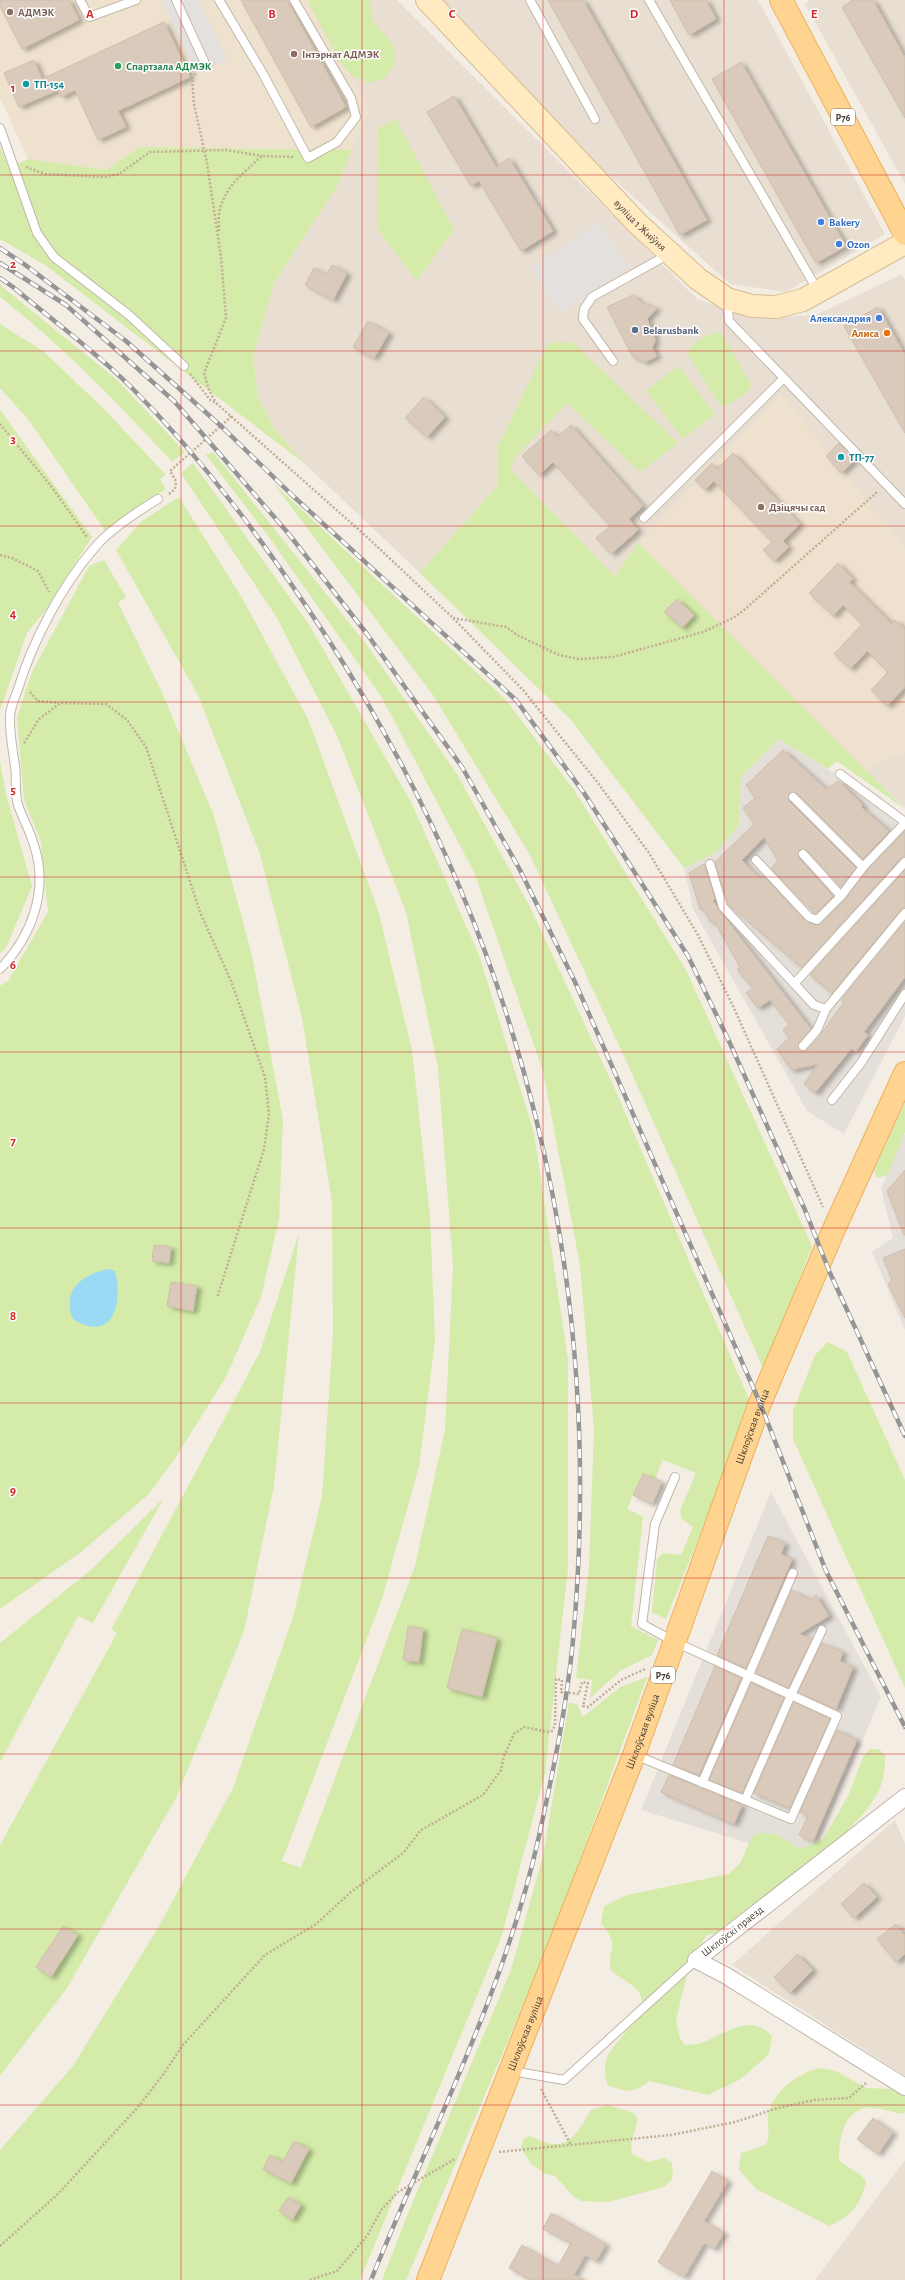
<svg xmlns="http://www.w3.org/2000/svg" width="905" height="2280" viewBox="0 0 905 2280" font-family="'Alegreya Sans',sans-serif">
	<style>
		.residential { fill: #e8dfd2 }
		.industrial { fill: #e5dfd9 }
		.education { fill: #eee1cd }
		.green { fill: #d4eba9 }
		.parking { fill: #e4e0dd }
		.water { fill: #9bdaf5 }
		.building { fill: #d9cabc; stroke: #d1beab; filter: url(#shadow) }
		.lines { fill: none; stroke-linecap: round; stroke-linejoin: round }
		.lane-casing { stroke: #c2b7a9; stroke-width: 10 }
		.street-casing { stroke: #c2b7a9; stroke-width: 18 }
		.secondary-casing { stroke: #d6bd90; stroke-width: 24 }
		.primary-casing { stroke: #ecb159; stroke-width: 24 }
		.path { stroke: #c2ae96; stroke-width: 2.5; stroke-dasharray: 2 2; stroke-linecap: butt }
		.lane { stroke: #fff; stroke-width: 8 }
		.street { stroke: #fff; stroke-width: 16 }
		.secondary { stroke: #ffeac2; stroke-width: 22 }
		.primary { stroke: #ffd491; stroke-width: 22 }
		.rail-casing { stroke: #959595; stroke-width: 4.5 }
		.rail { stroke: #fff; stroke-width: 3; stroke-dasharray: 9; stroke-linecap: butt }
		.grid { fill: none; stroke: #d62828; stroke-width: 1; stroke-opacity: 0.55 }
		.education-dot { fill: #8d6e63; stroke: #fff; stroke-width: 1.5 }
		.leisure-dot { fill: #2e9e5b; stroke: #fff; stroke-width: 1.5 }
		.culture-dot { fill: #0f9aa8; stroke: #fff; stroke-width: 1.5 }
		.shop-dot { fill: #3f7fe0; stroke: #fff; stroke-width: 1.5 }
		.service-dot { fill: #5c6f8a; stroke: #fff; stroke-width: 1.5 }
		.food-dot { fill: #e8710a; stroke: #fff; stroke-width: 1.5 }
		.labels { text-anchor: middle; stroke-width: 3; stroke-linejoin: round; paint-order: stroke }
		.shield { fill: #fff; stroke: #7e7770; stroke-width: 1 }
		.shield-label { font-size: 10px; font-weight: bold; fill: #463d33 }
		.education-label { font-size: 11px; font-weight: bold; fill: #785e54; stroke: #fff; text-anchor: start }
		.leisure-label { font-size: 11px; font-weight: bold; fill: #27864d; stroke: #fff; text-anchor: start }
		.culture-label { font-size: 11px; font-weight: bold; fill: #0d838f; stroke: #fff; text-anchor: start }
		.shop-label { font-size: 11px; font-weight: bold; fill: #366cbe; stroke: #fff; text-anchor: start }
		.street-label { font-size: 11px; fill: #463d33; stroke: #fff }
		.service-label { font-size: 11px; font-weight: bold; fill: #4e5e75; stroke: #fff; text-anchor: start }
		.food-label { font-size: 11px; font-weight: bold; fill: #c56008; stroke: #fff; text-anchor: end }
		.grid-label { font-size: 13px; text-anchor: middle; font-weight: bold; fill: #d62828; stroke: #fff; stroke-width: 3; stroke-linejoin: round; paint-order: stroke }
	</style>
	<defs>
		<filter id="shadow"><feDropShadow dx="4.5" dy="2.5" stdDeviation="2" flood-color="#0004"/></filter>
	</defs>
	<rect width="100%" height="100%" fill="#f3ede4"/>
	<path class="residential" d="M307 0H397L697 299 752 318 816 315 902 274 905 280V808L865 770 638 543 615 576 511 470 420 573 305 464 274 428 258 397 253 357 274 283 336 188 369 109Z
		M437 0H758L885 234 786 292 730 284 589 157Z
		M810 0H905V184L805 4Z
		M895 1820 905 1844V2076L732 1965Z
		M905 2160V2280H815Z"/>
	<path class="industrial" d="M779 739 837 775 905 830V1016L844 1134 807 1111 693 909 684 868 716 852 739 825 741 777Z
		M905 1133V1330L872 1252 893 1238 881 1188Z
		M771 1492 881 1697 810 1862 641 1810Z"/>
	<path class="education" d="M0 0H308L369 109 352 150 141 147 106 170 28 159 0 98Z
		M781 394 905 547V752L865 770 638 543Z"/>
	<path class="green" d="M307 0H369L372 19 394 46 395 64 385 78 368 83 352 76 341 63Z
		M396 119 454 230 416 281 377 228 378 128Z
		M0 147 9 168 28 159 106 170 140 147 352 150 336 188 274 283 253 357 258 397 274 428 305 464 45 265 0 239Z
		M0 285 116 379 185 452 172 462C118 403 63 346 0 297Z
		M0 324 43 351 103 408 166 475 160 479 166 489 106 532 28 419 0 388Z
		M715 332 723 335 751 385 748 392 724 407 718 402 688 355C688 344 706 337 715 332Z
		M572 342 678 443 640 472 567 403 515 457 511 470 615 576 638 543 905 809 837 761 828 769 779 739 741 777 739 825 716 852 684 868 571 720 420 573 498 485V446L548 343Z
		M678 366 715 414 683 439 646 391Z
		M0 410 92 537 44 612 27 633 0 710Z
		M213 452 366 644 457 774 530 907 613 1085 752 1406 666 1619 652 1612 657 1559 663 1553 681 1555 693 1527 682 1519 680 1511 696 1473 663 1460 655 1479 642 1474 627 1509 643 1517 631 1626 658 1640 652 1655 620 1671 590 1698 592 1680 576 1678 589 1568 594 1430 580 1265 543 1071 474 872 381 696 269 537 206 455Z
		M193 463 308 623 411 802 479 955 534 1133 568 1360V1568L545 1773 502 1935 360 2280H0V2150L73 2066 158 1928 233 1788 293 1617 322 1496 333 1334 332 1202 302 1018 260 854 198 695 116 550 142 521 179 497 242 598 308 719 378 910 412 1050 430 1216 435 1342 419 1466 382 1599 282 1861 301 1868 415 1566 445 1430 453 1266 438 1068 406 912 338 738 277 618 181 473Z
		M274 484 505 699 574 790 686 970 812 1246 764 1370 629 1067 530 855 433 695Z
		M104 560 126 597 118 603 161 690 214 816 252 955 283 1120 279 1219 261 1297 226 1377 176 1457 149 1494 81 1552 0 1609V986L8 981 48 912 41 842 24 800 17 717 32 672 89 566Z
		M0 762 6 794 32 886 6 948 0 953Z
		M905 1103V1132L888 1175 877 1178 874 1171Z
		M299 1233 274 1486 244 1631 177 1796 67 1988 0 2076V1845L117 1633 111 1630 260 1352Z
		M828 1342 847 1352 905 1480V1688L793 1439V1411L815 1355Z
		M164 1498 93 1623 78 1616 0 1762V1643L91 1570Z
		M647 1677 551 1939 406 2280H382L409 2211 511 1970 543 1856 569 1703 577 1704 583 1717 620 1687Z
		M870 1749H879L885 1755C886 1780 879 1794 864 1813L788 1893 725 1933 707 1935 691 1958 676 2020 680 2038 685 2045C691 2044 698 2045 704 2042 726 2033 751 2013 772 2036L769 2054 741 2079 708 2095 649 2081C635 2094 624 2092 608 2085 605 2077 604 2069 606 2060 611 2043 651 2014 640 1994 637 1987 618 1976 611 1971 606 1945 622 1950 601 1923L604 1906 627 1895 729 1874 741 1862 751 1838 759 1833 776 1834 798 1848 807 1847 823 1839 848 1796 864 1755Z
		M819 2068 836 2071 866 2088 892 2089 905 2094V2112L902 2114C893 2112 872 2106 865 2108 842 2114 839 2140 839 2160 848 2169 859 2171 866 2181 861 2205 851 2216 829 2226L756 2189 739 2170 741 2153 766 2145C772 2133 765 2122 769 2111 776 2089 798 2074 819 2068Z
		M607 2105 632 2112 638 2119 631 2145 632 2154 648 2162 664 2158 672 2163 673 2172 671 2181 663 2187 609 2202 582 2201 574 2197 555 2176 546 2174 531 2164 521 2148 523 2139 530 2136C537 2139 546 2144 554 2144 573 2146 583 2123 591 2110Z"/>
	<path class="parking" d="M160 0H199L228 59 197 75Z
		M599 222 629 267 561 313 531 269Z"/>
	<path class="water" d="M109 1269 115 1271C121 1291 119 1333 88 1326 83 1325 78 1322 73 1319 61 1291 82 1274 109 1269Z"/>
	<path class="building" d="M0 0H69L79 20 22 49 0 6Z
		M241 0H287L346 107 311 127Z
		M548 0H583L707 220 680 235Z
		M670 0H706L716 19 689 35Z
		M853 0H873L905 58V118L842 7Z
		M164 22 190 77 118 111 126 127 98 140 75 90 61 97 58 90 19 107 4 73 34 60 42 79Z
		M741 62 846 246 816 263 712 79Z
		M454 96 496 167 509 158 553 231 521 251 479 181 471 186 427 112Z
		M332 265 347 273 333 300 305 285 314 268 327 274Z
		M633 295 641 302 657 308 647 319 654 335 655 341 652 348 657 356 645 362 633 357 607 307Z
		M878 307 905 355V433L844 326Z
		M368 321 389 333 374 358 353 347Z
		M424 397 445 417 427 437 405 418Z
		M571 425 643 506 629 519 638 530 611 554 596 538 610 526 553 462 539 475 522 456 551 430 557 437Z
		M839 443 855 460 841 473 826 456Z
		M733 453 800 524 783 541 789 547 774 561 763 550 772 542 714 481 705 490 695 480 712 463 717 469Z
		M838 563 853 579 849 582 892 624 895 620 905 629V687L887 706 871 690 888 672 867 651 850 669 834 654 862 624 843 605 833 616 809 593Z
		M677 599 694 615 682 628 664 612Z
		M783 750 826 789 839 781 863 805 861 807 889 831 863 859 797 793 792 792 789 793V801L856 868 841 887 807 850 802 849 799 850V858L833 896 816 914 771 868 778 861 764 837 742 860 760 879 763 876 807 922 815 925 821 924 845 900 867 871 905 831V857L901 858 802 968 728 904 715 862 754 824 743 808 755 798 746 785Z
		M704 864 715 899 713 901 719 910 811 1029 798 1045 802 1051 807 1050 818 1038 844 1002 841 1000 905 922V977L864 1032 868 1035 856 1051 851 1049 815 1093 804 1084 818 1064 791 1070 777 1049 789 1038 783 1030 789 1024 770 1000 758 1008 746 993 753 988 737 970 740 967 714 921 710 922 705 911 700 909 689 873Z
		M905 870V908L901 910 832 993 810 975Z
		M905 1170V1235H904L887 1191Z
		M154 1245 171 1247 169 1263 152 1261Z
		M905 1249V1318L888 1284 892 1280 883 1258Z
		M171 1282 197 1286 193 1311 167 1306Z
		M643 1474 662 1482 652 1504 633 1495Z
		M768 1536 785 1543 781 1554 792 1559 746 1668 717 1655Z
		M792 1590 810 1600 816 1595 829 1616 799 1634 812 1639 788 1688 756 1673Z
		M408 1626 423 1629 419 1662 403 1660Z
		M462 1629 497 1638 482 1697 447 1688Z
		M822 1643 843 1652 840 1661 853 1667 836 1709 798 1692Z
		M715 1666 741 1678 699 1775 673 1765Z
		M751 1683 784 1698 742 1793 709 1780Z
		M794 1702 830 1719 790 1808 754 1793Z
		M837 1730 857 1740 813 1841 799 1835 808 1816 800 1812Z
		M669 1775 742 1805 734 1824 661 1792Z
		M864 1883 877 1897 854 1918 841 1904Z
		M896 1924 905 1936V1954L896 1962 877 1939Z
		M63 1926 78 1935 51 1977 36 1967Z
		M797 1954 813 1970 790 1993 774 1977Z
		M873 2118 893 2132 878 2154 857 2139Z
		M294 2141 309 2149 291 2183 263 2169 270 2155 283 2162Z
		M712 2171 728 2181 704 2221 724 2233 714 2249 704 2243 684 2277 658 2262Z
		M288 2197 301 2205 292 2220 279 2211Z
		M551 2213 606 2244 596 2261 585 2255 574 2275 584 2280H530L509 2268 522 2245 558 2266 571 2243 543 2229Z"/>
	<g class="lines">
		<defs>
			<path id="lane" d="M80 0 89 17 136 0
				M176 0 204 61
				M219 0 262 72 308 158 337 142 356 117 351 98 294 0
				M530 0 595 119
				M649 0 818 291
				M0 128 37 233 54 257 129 315 184 366
				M727 300 729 321 905 504
				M613 361 583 319 584 309 592 297 669 254
				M644 518 784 378
				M840 774 905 822
				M793 797 863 867
				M803 854 841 896
				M756 860 809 917 817 920 841 896 863 867 905 823
				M710 864 723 907 814 1005 826 1009 905 913
				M0 969C32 936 49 890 34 845 30 831 23 819 18 805 14 792 17 779 15 766 13 751 10 737 10 721 9 710 14 700 18 689 33 640 62 585 96 546 110 530 140 510 158 499
				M794 984 905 862
				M803 1046 817 1030 826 1009
				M832 1100 861 1063 905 994
				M635 1755 791 1819 837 1716 675 1642 642 1624 655 1524 675 1477
				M702 1783 793 1573
				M745 1800 791 1695 822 1630
				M512 2071 564 2080 696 1960"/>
			<path id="street" d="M905 1797 696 1960 725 1975 905 2087"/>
			<g id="secondary">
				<path id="s1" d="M427 0 637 223 698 279 727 299 752 306 776 307 803 300 905 243"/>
			</g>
			<g id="primary">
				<path d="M781 0 905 234"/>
				<path id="s2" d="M428 2280 634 1755 760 1403 834 1229 905 1073"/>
			</g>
		</defs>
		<use href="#lane" class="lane-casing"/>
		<use href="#street" class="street-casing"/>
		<use href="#secondary" class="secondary-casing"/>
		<use href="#primary" class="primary-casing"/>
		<path class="path" d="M198 70 192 78 194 104 207 163 221 257 226 318 204 373 209 390 216 403
			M26 167 45 174 105 177 119 174 150 152 226 150 262 156
			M219 231C219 224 218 216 220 209 226 185 245 172 262 156L294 157
			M190 374 211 401 216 403 367 537 453 618 523 690 598 783 649 853 698 935 733 1006 823 1207
			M0 424 51 486 87 537
			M169 494 175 489 176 481 170 471 232 416
			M0 555 12 558 38 571 49 592
			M453 618 506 627 517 635 559 655 579 659 613 657 703 632 733 618 743 611 877 492
			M30 692 38 701 59 703
			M24 743 39 719 60 703 106 704 127 720 146 747 200 912 231 981 265 1077 269 1114 264 1149 217 1298
			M541 2089 571 2145
			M499 2152 671 2135 735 2122 778 2108 814 2100 849 2098 867 2082
			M0 2246 58 2194 139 2106 165 2072 182 2046 265 1955 316 1924 351 1892 403 1853 421 1830 483 1795 501 1770 504 1756 514 1734 524 1727 548 1732 552 1731 555 1725 556 1679 562 1680 561 1692 579 1694 582 1682 588 1683 583 1706 588 1707 621 1680 645 1669
			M310 2280 337 2271 367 2236 381 2210 398 2192 455 2159"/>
		<use href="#lane" class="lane"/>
		<use href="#street" class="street"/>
		<use href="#secondary" class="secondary"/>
		<use href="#primary" class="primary"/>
		<defs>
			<path id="rail" d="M0 248 24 264 126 341 221 426 293 496 516 700 584 793 688 956 728 1039 805 1210 830 1273 905 1436
				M0 263 66 305 174 401 288 533 367 634 462 767 520 870 575 982 760 1403 826 1571 905 1727
				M0 278 13 287C52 320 95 351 131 387 207 463 269 549 328 639 523 941 606 1282 573 1640 567 1705 553 1772 539 1836 505 1991 430 2134 371 2280"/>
		</defs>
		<use href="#rail" class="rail-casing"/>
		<use href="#rail" class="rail"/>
	</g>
	<path class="grid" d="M181 0V2280M362 0V2280M543 0V2280M724 0V2280M0 175H905M0 351H905M0 526H905M0 702H905M0 877H905M0 1052H905M0 1228H905M0 1403H905M0 1578H905M0 1754H905M0 1929H905M0 2105H905"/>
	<g class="education-dot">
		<circle cx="10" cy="12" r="4"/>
		<circle cx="294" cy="54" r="4"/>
		<circle cx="761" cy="507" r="4"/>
	</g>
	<circle class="leisure-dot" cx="118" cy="66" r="4"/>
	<g class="culture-dot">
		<circle cx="26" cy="84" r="4"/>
		<circle cx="841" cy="457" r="4"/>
	</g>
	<g class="shop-dot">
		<circle cx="821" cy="222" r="4"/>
		<circle cx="839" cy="244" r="4"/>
		<circle cx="879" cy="318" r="4"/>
	</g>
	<circle class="service-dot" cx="635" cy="330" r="4"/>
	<circle class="food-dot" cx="887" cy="333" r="4"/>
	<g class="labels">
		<g class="shield">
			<rect x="831" y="109" width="24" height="16" rx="3"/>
			<rect x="651" y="1667" width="24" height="16" rx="3"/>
		</g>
		<g class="shield-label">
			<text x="843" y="121">Р76</text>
			<text x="663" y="1679">Р76</text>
		</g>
		<g class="education-label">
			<text x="18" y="16">АДМЭК</text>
			<text x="302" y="58">Інтэрнат АДМЭК</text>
			<text x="769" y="511">Дзіцячы сад</text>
		</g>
		<g class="leisure-label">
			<text x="126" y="70">Спартзала АДМЭК</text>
		</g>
		<g class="culture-label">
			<text x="34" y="88">ТП-154</text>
			<text x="849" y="461">ТП-77</text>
		</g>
		<g class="shop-label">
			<text x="829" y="226">Bakery</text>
			<text x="847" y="248">Ozon</text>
			<text x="871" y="322" text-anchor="end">Александрия</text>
		</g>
		<g class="street-label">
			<text dy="4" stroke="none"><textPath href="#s1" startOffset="310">вуліца 1 Жніўня</textPath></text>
			<text dy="4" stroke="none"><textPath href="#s2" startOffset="913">Шклоўская вуліца</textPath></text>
			<text dy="4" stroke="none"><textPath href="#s2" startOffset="589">Шклоўская вуліца</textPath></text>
			<text transform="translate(732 1931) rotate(-38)" y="4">Шклоўскі праезд</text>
			<text dy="4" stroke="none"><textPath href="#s2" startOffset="265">Шклоўская вуліца</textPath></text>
		</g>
		<g class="service-label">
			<text x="643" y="334">Belarusbank</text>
		</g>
		<g class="food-label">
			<text x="879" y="337">Алиса</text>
		</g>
	</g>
	<g class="grid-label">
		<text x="90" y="18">A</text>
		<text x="272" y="18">B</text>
		<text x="452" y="18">C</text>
		<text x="634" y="18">D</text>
		<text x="814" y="18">E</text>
		<text x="13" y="92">1</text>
		<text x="13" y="268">2</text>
		<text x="13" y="443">3</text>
		<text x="13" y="618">4</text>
		<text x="13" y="794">5</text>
		<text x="13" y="969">6</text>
		<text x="13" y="1145">7</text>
		<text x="13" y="1320">8</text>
		<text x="13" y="1495">9</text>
	</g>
</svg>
